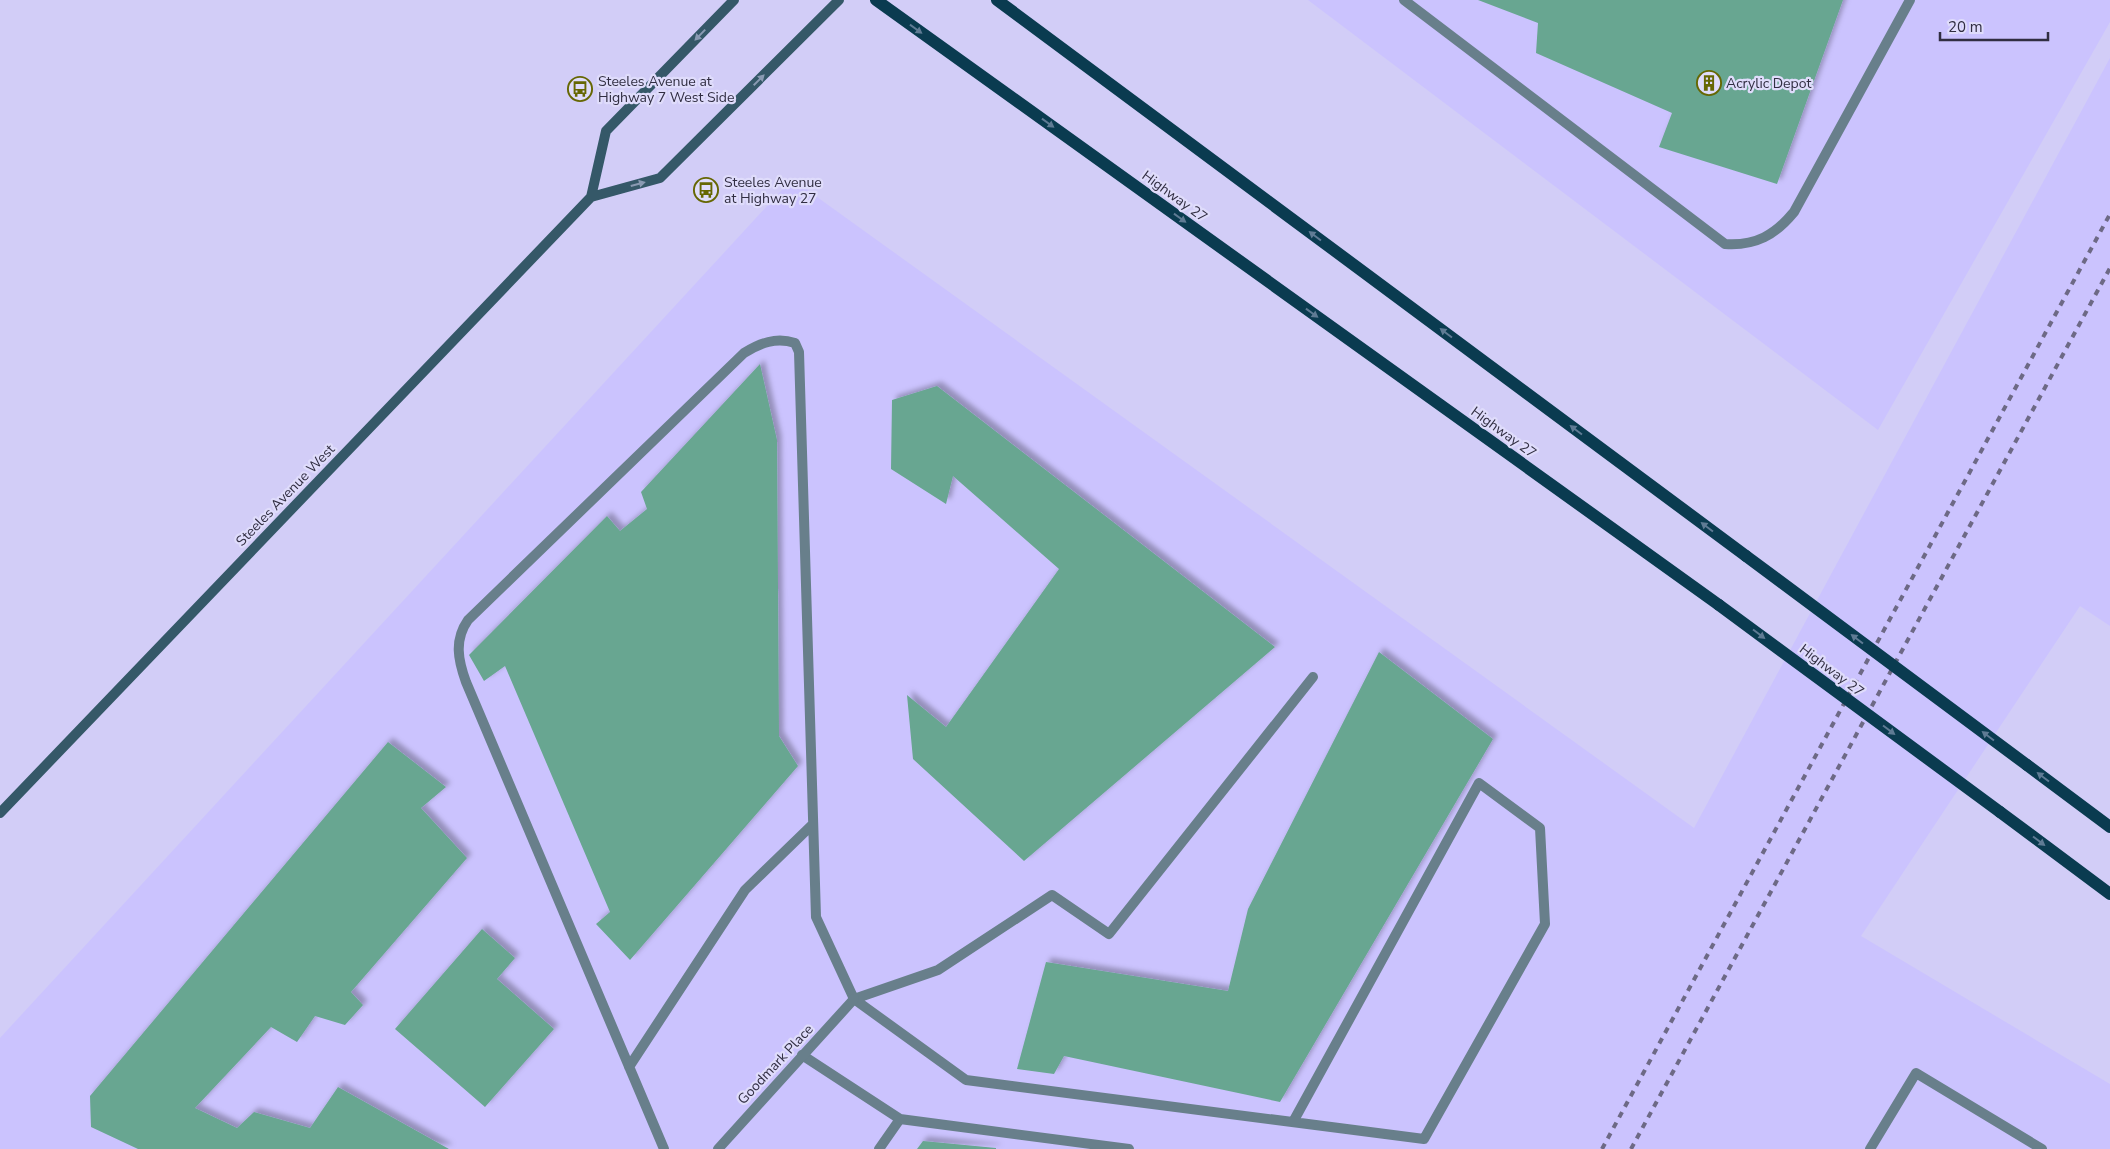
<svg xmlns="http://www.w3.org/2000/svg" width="2110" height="1149" viewBox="0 0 2110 1149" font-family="'Nunito Sans',sans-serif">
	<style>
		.built { fill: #cbc3fe }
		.building { fill: #68a691; filter: url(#shadow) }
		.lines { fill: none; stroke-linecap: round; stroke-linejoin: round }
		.service { stroke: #687f8b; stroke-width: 10 }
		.minor { stroke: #687f8b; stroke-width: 10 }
		.secondary { stroke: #355868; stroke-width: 10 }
		.primary { stroke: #0a3b50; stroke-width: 12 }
		.rail { stroke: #6d6985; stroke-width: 4; stroke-dasharray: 6 6; stroke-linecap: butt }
		.primary-bridge { stroke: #0a3b50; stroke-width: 12 }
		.oneway { fill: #5f7b94 }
		.oneway2 { fill: #8a9ab2 }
		.labels { text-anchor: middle; stroke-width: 4.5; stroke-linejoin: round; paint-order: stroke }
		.poi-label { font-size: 14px; fill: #312e42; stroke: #dfdcfb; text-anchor: start }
		.street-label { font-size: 14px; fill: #312e42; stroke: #dfdcfb }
	</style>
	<defs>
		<filter id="shadow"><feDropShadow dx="4.5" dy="-4.5" stdDeviation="2.5" flood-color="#0004"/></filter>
	</defs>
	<rect width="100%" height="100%" fill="#d2cdf7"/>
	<path class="built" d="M1308 0H2110V22L1878 430Z
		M2110 58V626L2080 606 1861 936 2110 1084V1149H0V1038L792 179 1694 828Z"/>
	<path class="building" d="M1478 0H1843L1777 184 1659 147 1672 113 1536 53 1538 23Z
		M760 364 777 440 779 736 798 766 630 960 596 924 610 912 505 666 484 681 469 655 607 516 620 531 647 509 641 492Z
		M937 386 1275 647 1024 861 913 759 907 695 946 727 1059 569 953 476 946 504 891 469 892 400Z
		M1379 652 1493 739 1280 1102 1064 1056 1054 1074 1017 1069 1046 962 1228 991 1248 909Z
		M388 742 446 787 421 808 467 858 351 992 363 1005 345 1025 315 1016 297 1042 271 1027 195 1108 237 1128 254 1112 310 1128 338 1087 449 1149H138L91 1127 90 1096Z
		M482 929 515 958 497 979 554 1029 485 1107 395 1029Z
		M923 1141 996 1148V1149H917Z"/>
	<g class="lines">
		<path class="service" d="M1404 0 1725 244C1756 246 1775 235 1794 212L1910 0
			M854 999 938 970 1052 895 1109 934 1313 677
			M802 1055 900 1119 1129 1149
			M629 1067 745 890 813 824
			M664 1149 466 682C458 660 454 640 468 620L744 353C760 343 776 337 795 343L799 352 816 917 854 999 966 1080 1424 1139 1545 924 1540 828 1479 783 1293 1122
			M879 1149 900 1119
			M1870 1149 1916 1073 2042 1149"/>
		<path class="minor" d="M718 1149 854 999"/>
		<path class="secondary" d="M591 197 660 178 839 0
			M0 813 591 197 606 131 734 0"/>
		<path class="primary" d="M876 0 1719 605
			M997 0 1746 556
			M2027 765 2110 827
			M2000 812 2110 894"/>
		<path class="rail" d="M1602 1149 2110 214
			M1631 1149 2110 268"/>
		<path class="primary-bridge" d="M1746 556 2027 765
			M1719 605 2000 812"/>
	</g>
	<defs><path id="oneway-solid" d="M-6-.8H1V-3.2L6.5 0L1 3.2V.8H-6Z" transform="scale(1.25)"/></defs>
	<g class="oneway">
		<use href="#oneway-solid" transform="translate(916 29) rotate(36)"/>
		<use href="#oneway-solid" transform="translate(1048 123) rotate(36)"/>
		<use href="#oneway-solid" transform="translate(1180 218) rotate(36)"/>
		<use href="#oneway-solid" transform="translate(1315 236) rotate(-143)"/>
		<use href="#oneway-solid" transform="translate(1312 313) rotate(36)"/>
		<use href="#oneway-solid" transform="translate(1446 333) rotate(-143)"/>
		<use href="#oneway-solid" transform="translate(1576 430) rotate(-143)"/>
		<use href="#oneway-solid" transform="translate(1707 527) rotate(-143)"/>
		<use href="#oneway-solid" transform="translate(1759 634) rotate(37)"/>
		<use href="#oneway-solid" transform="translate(1857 639) rotate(-143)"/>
		<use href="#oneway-solid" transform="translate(1889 730) rotate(37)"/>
		<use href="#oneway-solid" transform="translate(1988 736) rotate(-143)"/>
		<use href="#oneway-solid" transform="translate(2043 777) rotate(-143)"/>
		<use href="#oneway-solid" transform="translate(2039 841) rotate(37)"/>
	</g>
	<g class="oneway2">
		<use href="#oneway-solid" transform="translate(700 35) rotate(134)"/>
		<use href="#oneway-solid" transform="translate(759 80) rotate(-45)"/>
		<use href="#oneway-solid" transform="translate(638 184) rotate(-15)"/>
	</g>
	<defs>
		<symbol id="building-ring" viewBox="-11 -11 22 22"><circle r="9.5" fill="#dfdcfb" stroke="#666703" stroke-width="1.5"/><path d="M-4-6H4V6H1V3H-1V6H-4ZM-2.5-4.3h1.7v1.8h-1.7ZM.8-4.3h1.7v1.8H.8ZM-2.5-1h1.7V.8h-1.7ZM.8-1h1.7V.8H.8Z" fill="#666703"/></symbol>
		<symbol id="bus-ring" viewBox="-11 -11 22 22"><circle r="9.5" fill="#dfdcfb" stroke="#666703" stroke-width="1.5"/><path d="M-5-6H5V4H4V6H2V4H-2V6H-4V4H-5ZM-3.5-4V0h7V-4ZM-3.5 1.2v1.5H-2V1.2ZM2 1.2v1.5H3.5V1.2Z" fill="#666703"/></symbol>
	</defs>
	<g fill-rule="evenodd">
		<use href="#building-ring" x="1695" y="69" width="28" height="28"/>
		<use href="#bus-ring" x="566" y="75" width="28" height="28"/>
		<use href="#bus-ring" x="692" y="176" width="28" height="28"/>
	</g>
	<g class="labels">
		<g class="poi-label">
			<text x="598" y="86">Steeles Avenue at<tspan x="598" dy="16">Highway 7 West Side</tspan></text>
			<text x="1726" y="88">Acrylic Depot</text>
			<text x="724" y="187">Steeles Avenue<tspan x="724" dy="16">at Highway 27</tspan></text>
		</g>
		<g class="street-label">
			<text transform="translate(1175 196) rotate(36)" y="5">Highway 27</text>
			<text transform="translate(1504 432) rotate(36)" y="5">Highway 27</text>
			<text transform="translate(285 495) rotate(-46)" y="5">Steeles Avenue West</text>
			<text transform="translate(1832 670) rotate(37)" y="5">Highway 27</text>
			<text transform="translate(775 1064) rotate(-47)" y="5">Goodmark Place</text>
		</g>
	</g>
	<path d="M1940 32v8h108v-8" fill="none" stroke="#312e42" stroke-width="2.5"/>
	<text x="1948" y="32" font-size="15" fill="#312e42" stroke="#dfdcfb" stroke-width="4" paint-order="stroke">20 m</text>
</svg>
